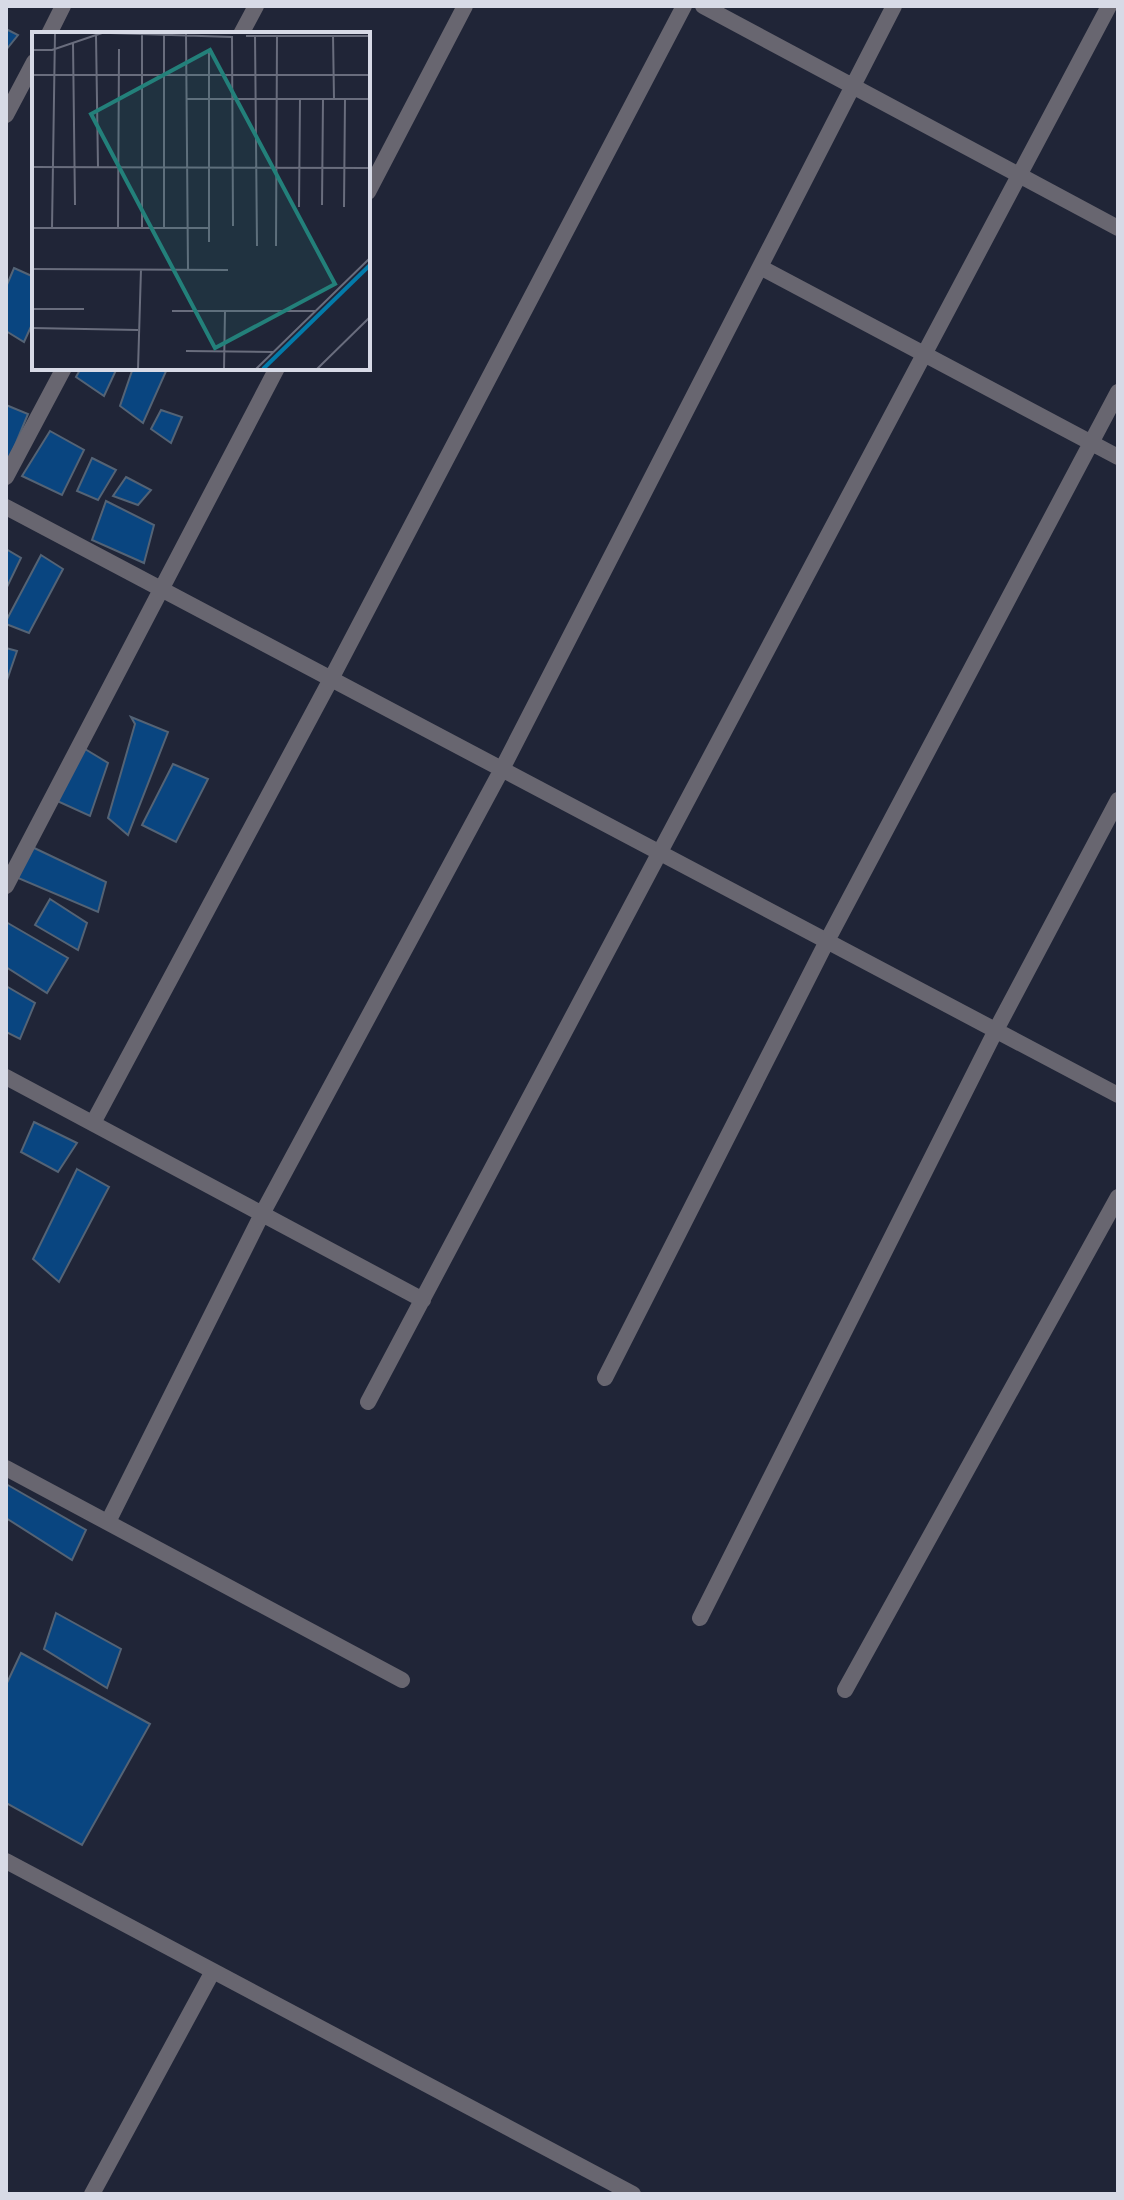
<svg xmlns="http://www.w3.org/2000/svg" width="1124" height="2200" viewBox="0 0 1124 2200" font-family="Merriweather,serif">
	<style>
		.building { fill: #094580; stroke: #546375; stroke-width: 2 }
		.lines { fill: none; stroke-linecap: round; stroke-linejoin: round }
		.street { stroke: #686670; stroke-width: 16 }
		.inset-river { fill: none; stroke: #037baa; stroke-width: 4 }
		.inset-road { fill: none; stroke: #696d7d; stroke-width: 2 }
		.view { fill: #23807a; fill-opacity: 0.15; stroke: #23807a; stroke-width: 4 }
		.inset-edge { fill: none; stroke: #d7dae6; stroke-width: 4 }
	</style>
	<rect width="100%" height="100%" fill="#202537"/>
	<path class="building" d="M6 29 18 35 6 50Z
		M14 268 34 277V320L24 342 6 331V287Z
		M81 368H117L104 396 76 377Z
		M133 368 167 369 143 423 120 406Z
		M6 405 28 414 6 467Z
		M161 410 182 417 171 443 151 429Z
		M50 431 84 450 62 495 22 476Z
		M92 458 116 470 98 500 77 491Z
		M126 477 151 490 138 505 113 496Z
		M106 501 154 525 144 563 92 540Z
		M6 549 21 558 6 589Z
		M41 555 63 569 29 633 6 624V621Z
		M6 648 17 651 6 683Z
		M131 717 168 732 128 835 108 818 135 724Z
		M80 746 108 763 90 816 55 800Z
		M173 764 208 779 176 842 142 825Z
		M30 846 106 882 98 912 18 878Z
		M50 899 87 923 78 950 35 925Z
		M6 922 68 958 47 993 6 967Z
		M6 986 35 1003 20 1039 6 1032Z
		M34 1122 77 1143 58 1172 21 1152Z
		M77 1169 109 1187 59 1282 33 1259Z
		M6 1484 86 1530 72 1560 6 1518Z
		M56 1613 121 1649 107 1688 44 1649Z
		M21 1653 150 1724 82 1845 6 1803V1685Z"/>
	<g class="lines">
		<path class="street" d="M703 6 1118 228
			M49 34 63 6
			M241 34 256 6
			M6 115 34 62
			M368 192 465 6
			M760 267 1118 457
			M6 477 64 368
			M6 507 1118 1095
			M6 886 277 368
			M6 1077 423 1300
			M93 1123 331 679 684 6
			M605 1378 827 941 1118 392
			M368 1402 1109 6
			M6 1468 402 1680
			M108 1522 262 1214 502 769 894 6
			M700 1618 996 1030 1118 800
			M845 1690 1118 1197
			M6 1861 633 2194
			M92 2194 213 1971"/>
	</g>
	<g transform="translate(32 32)">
		<rect width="338" height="338" fill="#202537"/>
		<path class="inset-river" d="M231 337 338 233"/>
		<path class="inset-road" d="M78 1 200 5 201 194M132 1V196M154 1 156 237M64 3 66 135M223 3 225 214M301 3 302 67M214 4H338M41 11 43 173M177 17V210M0 18H20L70 1M0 43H338M155 67H313L312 175M313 67H338M0 135 338 136M290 173 291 67M337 174V136M267 175 268 66M0 196H177M20 196 23 1M86 196 87 17M110 196V2M244 214 245 3M0 237 196 238M0 277H52M140 279H284M0 296 106 298M154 319 242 320M106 337 109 237M192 337 193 279M224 337 338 226M285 337 338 285"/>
		<path class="view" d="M178 18 303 252 183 316 59 82Z"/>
		<rect width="338" height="338" class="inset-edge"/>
	</g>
	<rect width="1124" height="2200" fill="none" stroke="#d7dae6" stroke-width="16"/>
</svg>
